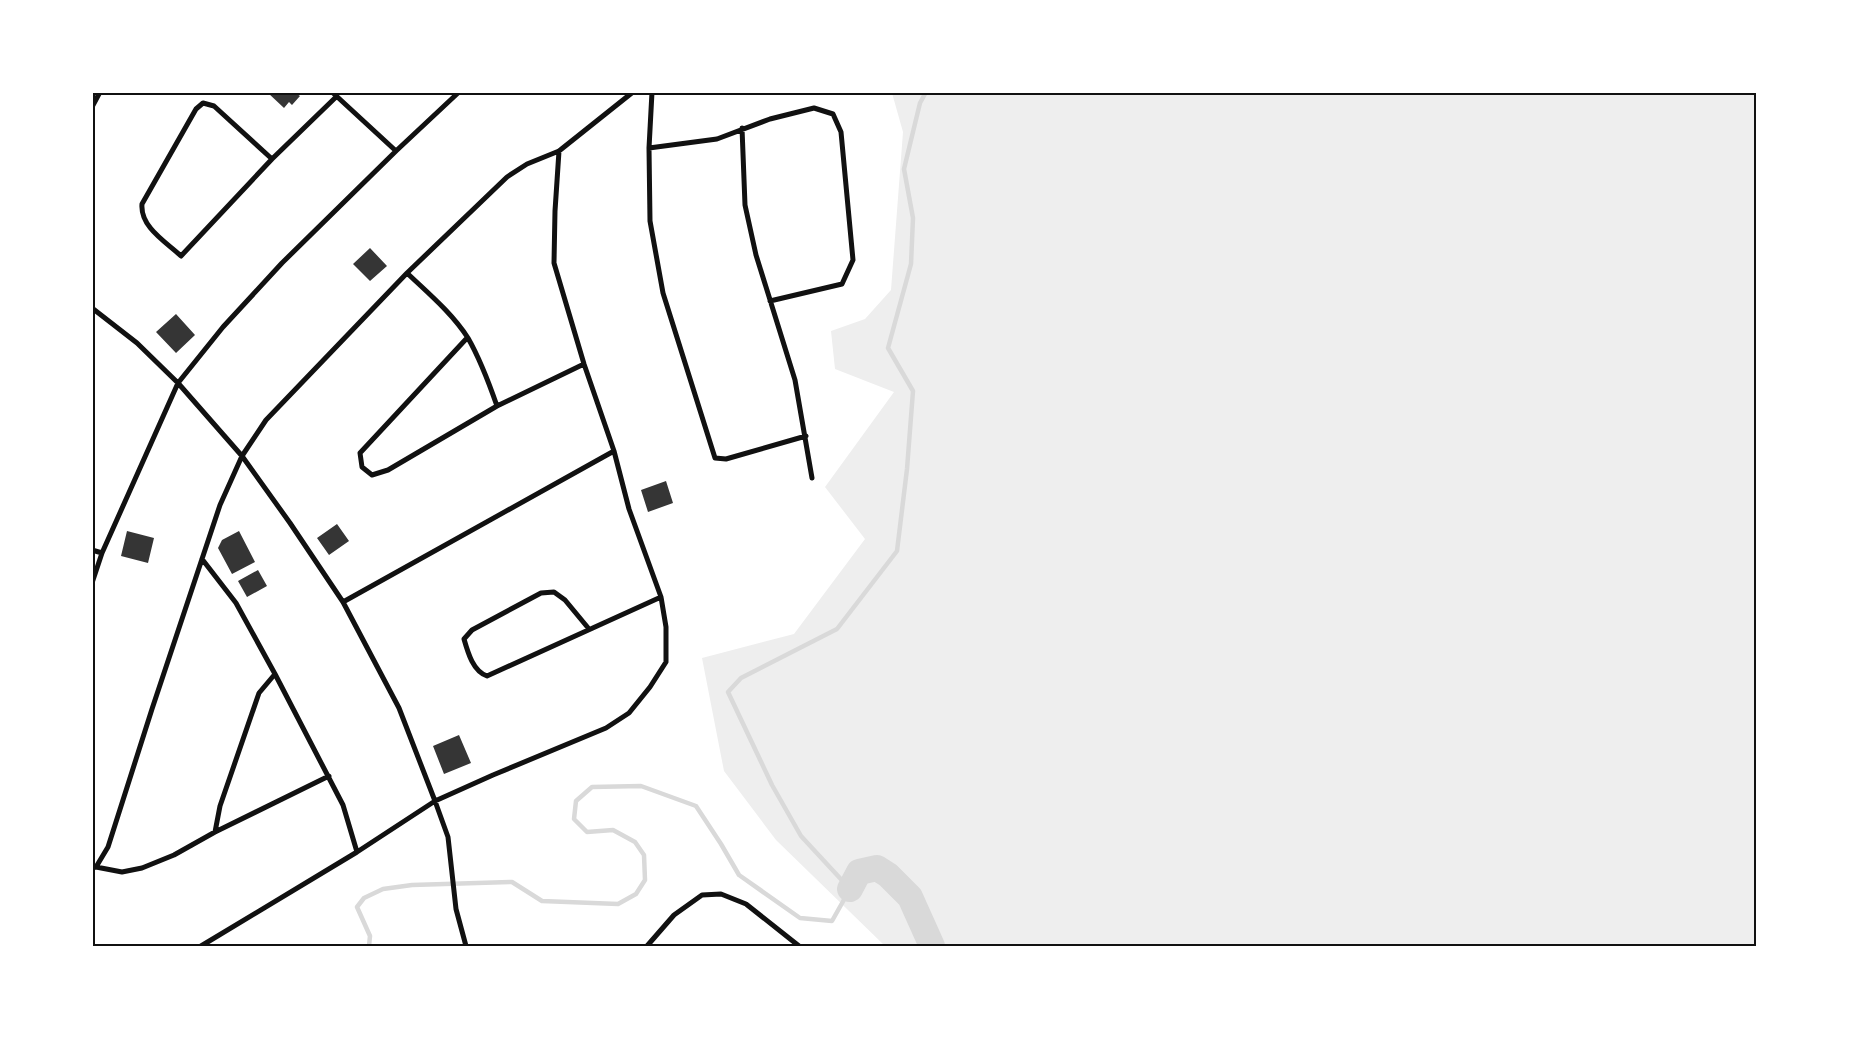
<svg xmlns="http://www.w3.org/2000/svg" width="1849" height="1039" viewBox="0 0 1849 1039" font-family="'Golos Text',sans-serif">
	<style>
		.green { fill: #eee }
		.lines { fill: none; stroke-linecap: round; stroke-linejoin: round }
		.stream { stroke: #d9d9d9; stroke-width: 4.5 }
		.river { stroke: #d9d9d9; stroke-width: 26 }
		.building { fill: #353535 }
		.minor { stroke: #111; stroke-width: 5 }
		.neatline { fill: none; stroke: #111; stroke-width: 2 }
	</style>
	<rect width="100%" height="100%" fill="#fff"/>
	<path class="green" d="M892 93H1756V946H885L776 840 724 771 702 658 794 634 865 539 825 487 894 392 835 369 831 331 865 319 891 290 903 132Z"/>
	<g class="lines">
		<path class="stream" d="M369 946 370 936 357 907 364 898 383 889 412 885 512 882 542 901 618 904 636 894 645 880 644 855 635 842 613 830 587 832 574 819 576 801 592 787 641 786 696 806 721 844 739 875 800 918 832 921 850 889 801 836 772 785 728 692 741 678 837 629 897 551 907 469 913 391 888 348 911 264 913 218 904 169 920 103 926 92"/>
		<path class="river" d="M850 889 859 872 877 868 888 875 910 897 932 946"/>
	</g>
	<path class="building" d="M267 92H299L297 94 300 96 292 105 289 102 284 108Z
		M370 248 387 266 370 281 353 264Z
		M176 314 195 335 176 353 156 332Z
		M666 481 673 503 648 512 641 490Z
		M337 524 349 541 329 555 317 538Z
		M127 531 154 538 148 563 121 556Z
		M239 531 255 562 232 574 218 548 222 540Z
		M258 570 267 586 247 597 238 581Z
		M459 735 471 763 444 774 433 746Z"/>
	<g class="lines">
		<path class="minor" d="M332 92 396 151
			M652 92 649 148 650 221 663 293 715 458 726 459 806 436
			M92 107 100 92
			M742 128 745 205 756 255 795 380 812 478
			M649 148 717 139 770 119 814 108 833 114 841 132 853 260 842 284 770 301
			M272 159 214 106 203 103 196 109 142 204C140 227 166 242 181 256L272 159 336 97
			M407 273C428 293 452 313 468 338 480 359 489 383 497 406
			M92 308 137 343 178 383 242 456 290 523 343 602 399 708 435 801 448 837 456 909 466 946
			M467 338 360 453 362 467 372 475 388 470 497 406 584 364
			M92 550 102 553
			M202 559 236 603 275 674 343 805 357 852
			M92 583 102 553 178 383 223 327 282 263 396 151 459 92
			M343 602 614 451
			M589 629 565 600 554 592 541 593 472 630 464 639C468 653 473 671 487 676L661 597
			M215 832 220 806 259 693 275 674
			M96 867 122 872 142 868 174 855 215 832 329 776
			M92 868 96 867 108 847 152 709 220 505 242 456 266 420 407 273 507 177 527 164 559 151 633 92
			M201 946 357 852 435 801 493 775 606 728 629 713 650 687 666 662V627L661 597 629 509 614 451 584 364 554 263 555 211 559 151
			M647 946 674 915 702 895 721 894 746 904 799 946"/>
	</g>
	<rect width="1849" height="1039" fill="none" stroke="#ffffff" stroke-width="188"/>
	<rect x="94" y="94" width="1661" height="851" class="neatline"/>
</svg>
